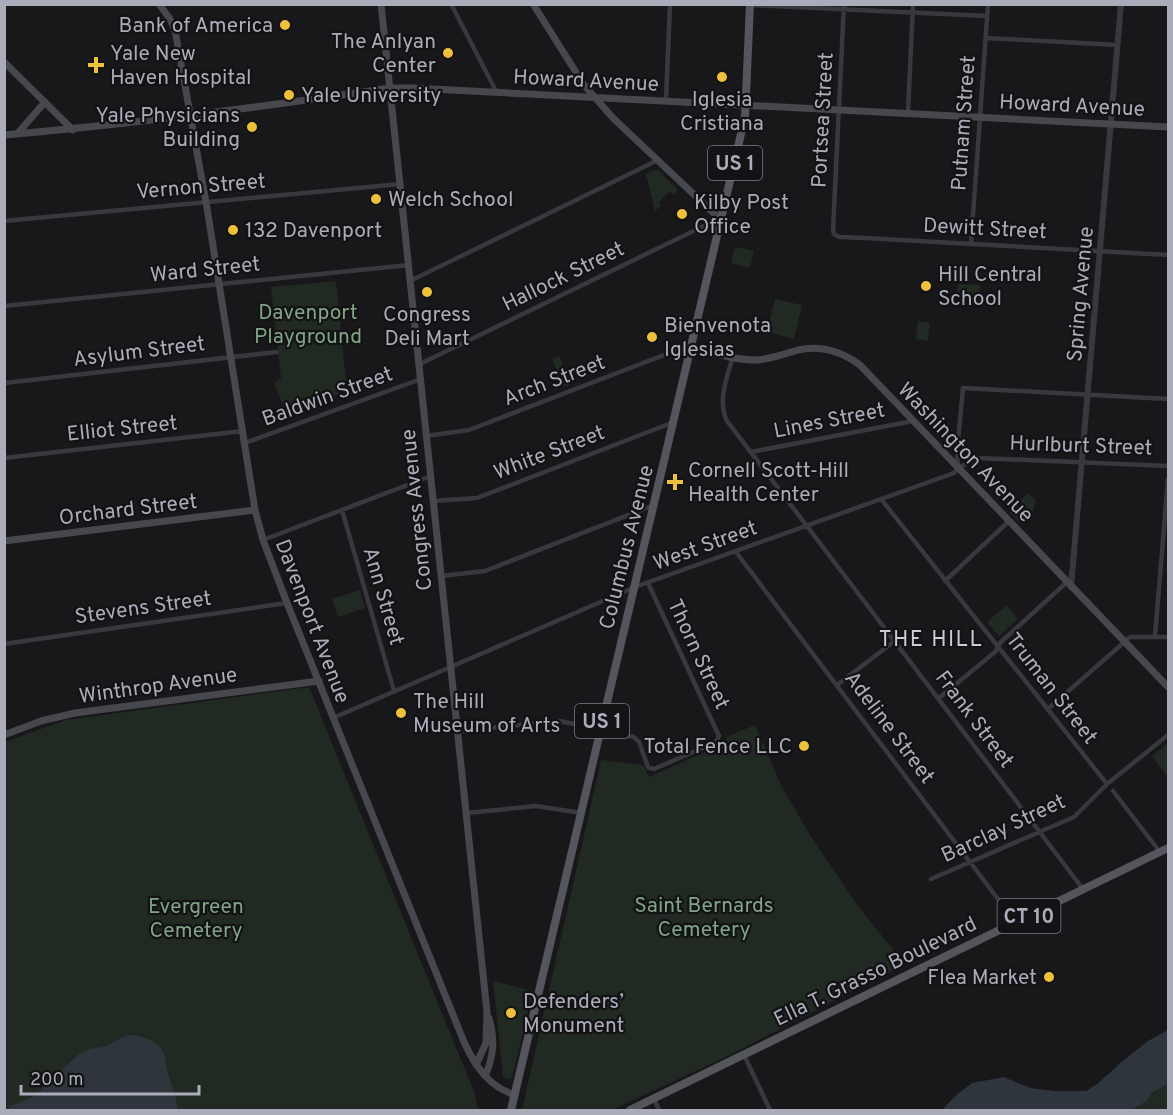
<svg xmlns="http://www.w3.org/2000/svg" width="1173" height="1115" viewBox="0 0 1173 1115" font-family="Overpass,sans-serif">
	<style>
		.green { fill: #212923 }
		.water { fill: #2e353d }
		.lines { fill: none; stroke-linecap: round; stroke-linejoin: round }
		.minor { stroke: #38393e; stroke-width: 4.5 }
		.tertiary { stroke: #38393e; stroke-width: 6 }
		.secondary { stroke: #47484e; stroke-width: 7 }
		.primary { stroke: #55565d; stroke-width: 8 }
		.poi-dot { fill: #efc13a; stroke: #131214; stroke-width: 2 }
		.labels { text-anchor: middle; stroke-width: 4.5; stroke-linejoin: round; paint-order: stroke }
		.shield { fill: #131214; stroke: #7d7e88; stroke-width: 1.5 }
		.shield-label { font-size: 20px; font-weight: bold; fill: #aaadb9 }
		.poi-label { font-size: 21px; fill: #aaadb9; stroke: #131214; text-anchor: start }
		.street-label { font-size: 21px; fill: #aaadb9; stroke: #131214 }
		.park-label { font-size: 21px; fill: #81a486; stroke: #131214 }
		.neighbourhood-label { font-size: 22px; letter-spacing: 1.5px; fill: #cbcdd5; stroke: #131214 }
	</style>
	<rect width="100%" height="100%" fill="#181719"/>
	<path class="green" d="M655 170H658L678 190 674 195 670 191 659 202 661 206 655 211 646 174Z
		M735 247 754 251 750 268 731 263Z
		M336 281 347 391 289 413 284 417 280 424 276 411 284 408 274 383 281 378 271 287Z
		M958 284 980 285 981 296 979 297 958 296 956 294Z
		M775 299 802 305 794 339 767 332Z
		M918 321 930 323 928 341 916 339Z
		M559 356 571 384 564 387 552 359Z
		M1028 493 1036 501 1033 511 1020 523 1009 512Z
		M360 590 365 608 338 617 332 599Z
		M1007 605 1018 619 999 636 987 622Z
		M309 687 475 1094 478 1110H5V742L65 720Z
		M755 725 781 785 810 835 858 906 905 964 730 1055 612 1110H522L601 760 643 765 649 777 727 742 726 737Z
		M1168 743V778L1152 756Z
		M493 981 533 991 512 1078 507 1079 503 1076Z
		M1168 1084V1110H1132L1145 1101 1153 1092Z"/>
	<path class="water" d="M1168 1030V1084L1153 1092 1146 1101 1132 1110H942L954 1097 972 1083 1004 1077 1030 1088 1054 1091H1086L1097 1084 1124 1060 1148 1041Z
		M127 1035C140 1035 159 1040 164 1054 166 1059 166 1067 168 1073 172 1086 176 1097 178 1110H6L11 1106 33 1097 79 1054 89 1049 106 1046Z"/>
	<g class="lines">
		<path class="minor" d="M451 4 496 91
			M844 4 833 230 834 234 839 237 865 238 1168 255
			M750 5 987 16
			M986 38 1118 45
			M666 100 670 4
			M908 112 913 4
			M4 221 400 184
			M971 244 988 4
			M410 281 658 160
			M4 306 409 265
			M733 357C727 376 717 402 727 421L1083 889
			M420 364 710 223 722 221
			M4 383 277 352
			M426 436 469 430 669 353 690 348
			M245 443 421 379
			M751 452 913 421
			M4 458 243 431
			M958 468 957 452 963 388 1168 399
			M881 499 1107 784
			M433 501 477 498 674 422
			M342 510 394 691
			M263 540 431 476
			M736 552 1016 923
			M441 576 485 571 654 505
			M945 581 1009 521
			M1155 636 1168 479
			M4 644 287 603
			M837 685 896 640
			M939 698 995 652 1001 642 1067 582
			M1048 709 1130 637H1168
			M333 718 635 587 954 473 958 468 978 458 1168 466
			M458 731 560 721 634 737 639 742 648 767 654 769 716 742 719 736 648 583
			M1113 791 1160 852
			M467 813 536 806 582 813
			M931 879 1074 817 1107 784 1168 735
			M744 1055 770 1110
			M654 1099 659 1110"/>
		<path class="tertiary" d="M1071 587 1121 4"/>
		<path class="secondary" d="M159 4 170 19 175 30 207 208 255 510 263 540 287 603 464 1042C475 1066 489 1087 515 1095
			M381 4 487 1012 486 1043 476 1065
			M533 4 584 85 613 118 722 221
			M4 62 73 130
			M17 134 45 102
			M4 135C134 124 262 107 390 88H412L1168 127
			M692 348C713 353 735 360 757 360 771 359 784 354 798 350 821 345 842 352 860 365L1168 687
			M4 541 255 510
			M4 735 41 721 75 713 319 681
			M485 1076C494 1056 495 1039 489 1018"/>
		<path class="primary" d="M511 1110 745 117 750 4
			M630 1110 1168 848"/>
	</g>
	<g class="poi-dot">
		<circle cx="285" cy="25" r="6"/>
		<circle cx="448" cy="53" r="6"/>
		<path d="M93 56h6v6h6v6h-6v6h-6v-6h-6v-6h6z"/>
		<circle cx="722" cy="77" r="6"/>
		<circle cx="289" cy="95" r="6"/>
		<circle cx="252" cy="127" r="6"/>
		<circle cx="376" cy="199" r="6"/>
		<circle cx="682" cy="214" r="6"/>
		<circle cx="233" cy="230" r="6"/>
		<circle cx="926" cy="286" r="6"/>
		<circle cx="427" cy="292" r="6"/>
		<circle cx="652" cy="337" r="6"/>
		<path d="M672 473h6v6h6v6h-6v6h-6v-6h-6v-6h6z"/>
		<circle cx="401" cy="713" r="6"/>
		<circle cx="804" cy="746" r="6"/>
		<circle cx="1049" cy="977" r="6"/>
		<circle cx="511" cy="1013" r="6"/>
	</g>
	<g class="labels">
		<g class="shield">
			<rect x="708" y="146" width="54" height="34" rx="4.5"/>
			<rect x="575" y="704" width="54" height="34" rx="4.5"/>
			<rect x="997.5" y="899" width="63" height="34" rx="4.5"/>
		</g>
		<g class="shield-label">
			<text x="735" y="170">US 1</text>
			<text x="602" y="728">US 1</text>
			<text x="1029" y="923">CT 10</text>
		</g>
		<g class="poi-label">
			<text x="273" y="32" text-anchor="end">Bank of America</text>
			<text x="436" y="48" text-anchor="end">The Anlyan<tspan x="436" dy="24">Center</tspan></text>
			<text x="110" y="60">Yale New<tspan x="110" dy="24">Haven Hospital</tspan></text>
			<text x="301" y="102">Yale University</text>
			<text x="722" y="106" text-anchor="middle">Iglesia<tspan x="722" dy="24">Cristiana</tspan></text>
			<text x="240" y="122" text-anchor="end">Yale Physicians<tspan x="240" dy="24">Building</tspan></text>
			<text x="388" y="206">Welch School</text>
			<text x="694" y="209">Kilby Post<tspan x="694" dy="24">Office</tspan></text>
			<text x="245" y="237">132 Davenport</text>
			<text x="938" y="281">Hill Central<tspan x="938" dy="24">School</tspan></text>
			<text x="427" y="321" text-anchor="middle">Congress<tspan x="427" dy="24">Deli Mart</tspan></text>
			<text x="664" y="332">Bienvenota<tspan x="664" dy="24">Iglesias</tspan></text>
			<text x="688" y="477">Cornell Scott-Hill<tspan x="688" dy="24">Health Center</tspan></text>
			<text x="413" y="708">The Hill<tspan x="413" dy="24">Museum of Arts</tspan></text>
			<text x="792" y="753" text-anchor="end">Total Fence LLC</text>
			<text x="1037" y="984" text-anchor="end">Flea Market</text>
			<text x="523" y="1008">Defenders’<tspan x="523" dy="24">Monument</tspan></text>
		</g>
		<g class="street-label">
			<text transform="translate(586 80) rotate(3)" y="7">Howard Avenue</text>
			<text transform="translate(1072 105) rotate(3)" y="7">Howard Avenue</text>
			<text transform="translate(822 120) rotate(-87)" y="7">Portsea Street</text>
			<text transform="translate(963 123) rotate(-86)" y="7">Putnam Street</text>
			<text transform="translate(201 186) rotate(-5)" y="7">Vernon Street</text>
			<text transform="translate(985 228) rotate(3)" y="7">Dewitt Street</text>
			<text transform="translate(205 269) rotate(-6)" y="7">Ward Street</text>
			<text transform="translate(563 276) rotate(-26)" y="7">Hallock Street</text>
			<text transform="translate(1080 294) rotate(-85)" y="7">Spring Avenue</text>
			<text transform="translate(139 351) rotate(-7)" y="7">Asylum Street</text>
			<text transform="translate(554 380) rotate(-21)" y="7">Arch Street</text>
			<text transform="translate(327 396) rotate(-20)" y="7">Baldwin Street</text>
			<text transform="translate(829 420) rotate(-11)" y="7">Lines Street</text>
			<text transform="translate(122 428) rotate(-6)" y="7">Elliot Street</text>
			<text transform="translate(1081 445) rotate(2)" y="7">Hurlburt Street</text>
			<text transform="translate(549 452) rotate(-21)" y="7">White Street</text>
			<text transform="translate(966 452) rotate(46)" y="7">Washington Avenue</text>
			<text transform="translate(128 509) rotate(-7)" y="7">Orchard Street</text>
			<text transform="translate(416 510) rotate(-96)" y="7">Congress Avenue</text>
			<text transform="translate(705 545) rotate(-20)" y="7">West Street</text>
			<text transform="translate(626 547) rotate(-76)" y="7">Columbus Avenue</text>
			<text transform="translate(384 596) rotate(74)" y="7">Ann Street</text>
			<text transform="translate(143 607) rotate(-8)" y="7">Stevens Street</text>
			<text transform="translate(313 621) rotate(69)" y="7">Davenport Avenue</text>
			<text transform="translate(699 654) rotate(65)" y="7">Thorn Street</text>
			<text transform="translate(158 685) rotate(-8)" y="7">Winthrop Avenue</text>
			<text transform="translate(1052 688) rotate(52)" y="7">Truman Street</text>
			<text transform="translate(975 719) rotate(53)" y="7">Frank Street</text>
			<text transform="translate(890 727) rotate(53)" y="7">Adeline Street</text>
			<text transform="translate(1003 828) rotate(-25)" y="7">Barclay Street</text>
			<text transform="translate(875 971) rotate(-26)" y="7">Ella T. Grasso Boulevard</text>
		</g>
		<g class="park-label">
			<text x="308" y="319">Davenport<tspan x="308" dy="24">Playground</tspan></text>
			<text x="704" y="912">Saint Bernards<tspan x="704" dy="24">Cemetery</tspan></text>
			<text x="196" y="913">Evergreen<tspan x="196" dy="24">Cemetery</tspan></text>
		</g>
		<g class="neighbourhood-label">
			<text x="931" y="646">THE HILL</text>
		</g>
	</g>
	<rect width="1173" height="1115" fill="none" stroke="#aaadb9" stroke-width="12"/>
	<path d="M21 1085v9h178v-9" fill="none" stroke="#aaadb9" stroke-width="3"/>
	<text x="30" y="1085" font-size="18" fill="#aaadb9" stroke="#131214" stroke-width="4.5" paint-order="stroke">200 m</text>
</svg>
